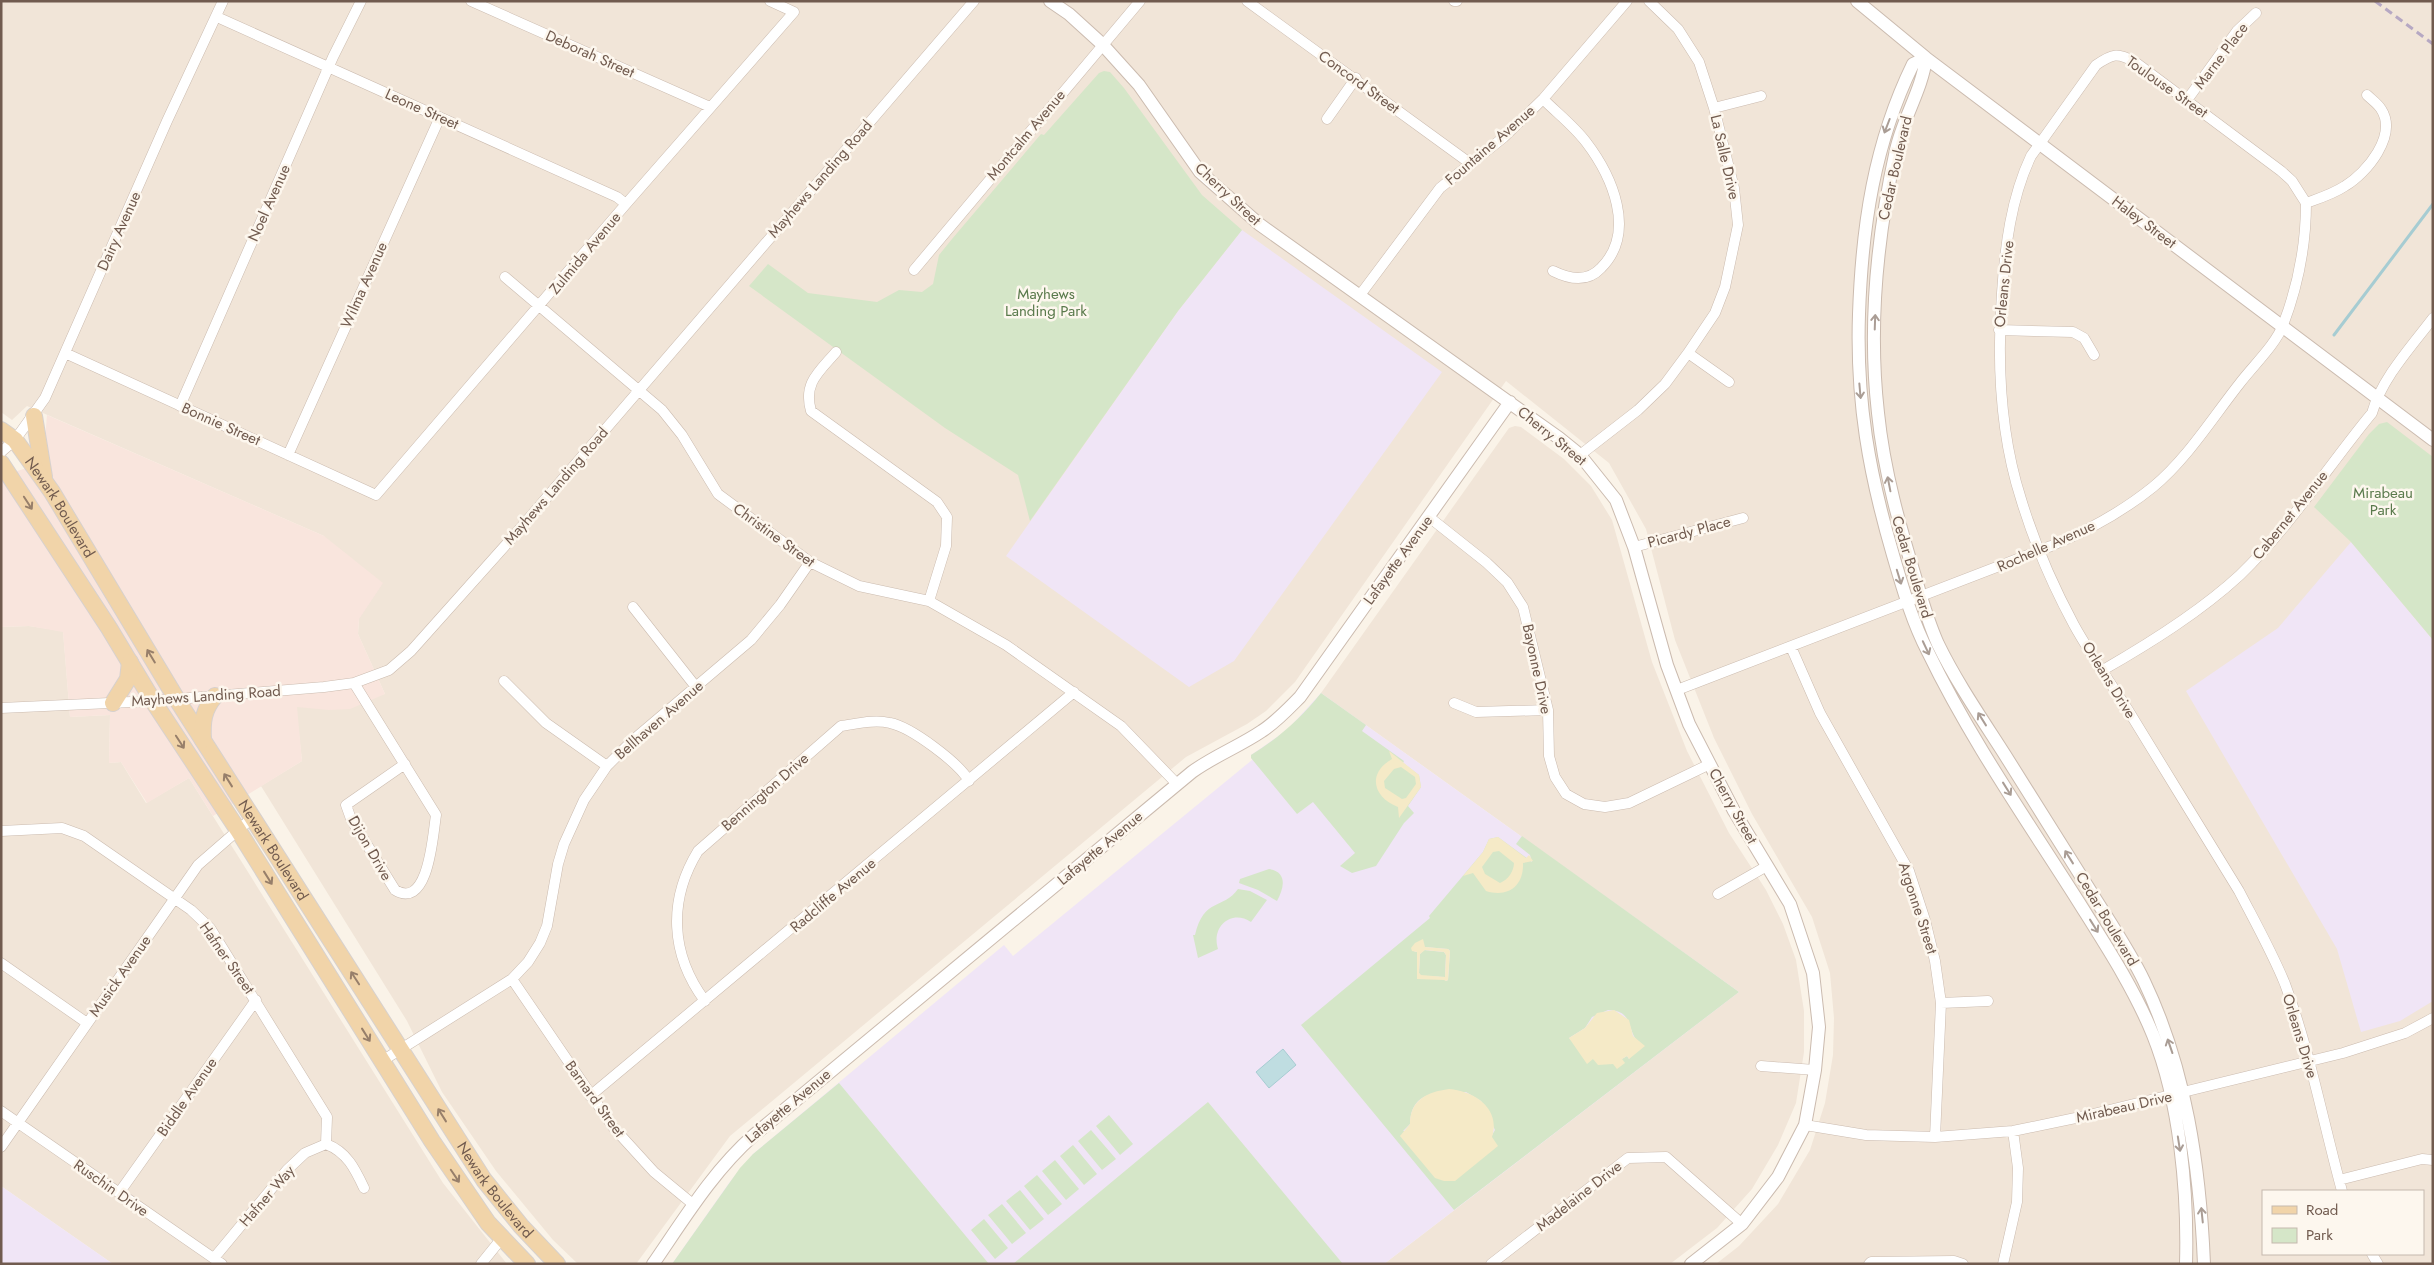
<svg xmlns="http://www.w3.org/2000/svg" width="2434" height="1265" viewBox="0 0 2434 1265" font-family="Jost,sans-serif">
	<style>
		.residential { fill: #f1e5d8; fill-rule: evenodd }
		.commercial { fill: #f9e5dd }
		.education { fill: #f0e5f6 }
		.green { fill: #d5e6c8; fill-rule: evenodd }
		.sand { fill: #f5eac7; fill-rule: evenodd }
		.water { fill: #bfdde1; stroke: #a6ccd2 }
		.lines { fill: none; stroke-linecap: round; stroke-linejoin: round }
		.stream { stroke: #a6ccd2; stroke-width: 3 }
		.minor-casing { stroke: #cbbbaf; stroke-width: 11 }
		.tertiary-casing { stroke: #cbbbaf; stroke-width: 14 }
		.primary-casing { stroke: #d7d1ce; stroke-width: 18 }
		.minor { stroke: #fff; stroke-width: 10 }
		.tertiary { stroke: #fff; stroke-width: 12 }
		.primary { stroke: #f1d4a9; stroke-width: 16 }
		.rail { stroke: #b6a8c3; stroke-width: 3; stroke-dasharray: 8 5; stroke-linecap: butt }
		.oneway { stroke: #aa9d95 }
		.oneway2 { stroke: #977f6a }
		.labels { text-anchor: middle; stroke-width: 5; stroke-linejoin: round; paint-order: stroke }
		.street-label { font-size: 15px; fill: #715b4f; stroke: #fdf7ee }
		.park-label { font-size: 15px; fill: #5a7a4c; stroke: #fdf7ee }
	</style>
	<rect width="100%" height="100%" fill="#faf3e8"/>
	<path class="residential" d="M1 1H2433V1264H1716L1739 1246 1778 1204 1810 1150 1825 1103 1833 1055 1834 1018 1830 973 1812 917 1752 814 1714 738 1675 640 1646 529 1609 463 1506 381 1295 682 1266 711 1247 724 1186 757 730 1136 636 1264H578L553 1240 496 1171 442 1092 407 1021 261 786 302 761 296 707 385 694 358 634 359 619 324 536 27 406 12 420 1 412ZM2263 1191H2423V1254H2263Z
		M1515 426 1521 427 1564 459 1591 486 1612 520 1652 662 1687 751 1729 833 1766 890 1783 924 1796 960 1804 1011V1052L1796 1103 1778 1145 1752 1189 1717 1228 1670 1264H1384L1739 992 1321 693 1509 428Z
		M29 626 63 631 70 717 110 715 109 763 121 762 146 803 189 778 443 1183 507 1264H113L1 1186V627Z"/>
	<path class="commercial" d="M47 415 324 536 383 583 359 619 358 634 385 694 350 709 329 710 297 707 302 761 213 816 189 778 147 803 121 762 109 763 110 715 70 717 63 632 29 626 1 627V476L43 463Z"/>
	<path class="education" d="M1242 230 1442 372 1234 661 1189 687 1006 556 1178 311Z
		M2351 542 2433 640V1001L2400 1021 2361 1032 2337 949 2186 691 2278 628Z
		M1321 693 1739 992 1384 1264H672L729 1183 753 1154 1004 945 1013 956 1252 760 1251 755 1287 730Z
		M1 1186 113 1264H1Z"/>
	<path class="green" d="M1104 71 1110 72 1124 88 1202 195 1242 230 1178 311 1030 521 1018 475 945 428 749 286 768 264 808 293 877 302 899 290 922 292 933 284 939 255 952 239 1041 134 1044 135 1099 73Z
		M2387 422 2433 457V640L2351 542 2314 507 2369 434 2379 424Z
		M1321 693 1366 725 1362 731 1404 761 1403 763 1419 775 1421 787 1408 806 1414 813 1404 823 1376 866 1352 873 1340 866 1355 853 1313 802 1297 814 1251 758V755C1279 738 1301 718 1321 693Z
		M1522 836 1739 992 1454 1210 1301 1025 1430 918 1429 916 1483 852 1489 839 1498 837 1532 862 1530 855 1516 844ZM1424 947 1448 949 1450 951 1448 980 1446 981 1444 979H1417V952H1414ZM1608 1010C1634 1011 1626 1028 1638 1042L1629 1059 1627 1056 1613 1064 1593 1059 1569 1038 1585 1028 1592 1017ZM1466 1092 1481 1101 1495 1130 1491 1137 1403 1131 1410 1124C1411 1089 1439 1093 1466 1092Z
		M1269 869C1288 872 1284 888 1277 901L1258 890 1239 883 1240 879Z
		M1238 889 1250 891 1267 900 1251 922C1231 909 1211 927 1218 949L1198 958 1193 935H1195C1204 897 1223 910 1238 889Z
		M1424 950 1444 952 1446 955 1445 977 1421 976 1419 973 1420 954Z
		M839 1083 989 1264H672L740 1168 753 1154Z
		M1208 1102 1343 1264H1013Z
		M1109 1115 1133 1144 1120 1155 1096 1126Z
		M1091 1130 1116 1159 1102 1170 1078 1141Z
		M1073 1145 1097 1174 1084 1185 1060 1156Z
		M1055 1160 1079 1189 1066 1200 1042 1171Z
		M1037 1175 1062 1204 1048 1215 1024 1186Z
		M1020 1190 1044 1219 1030 1230 1006 1201Z
		M1002 1204 1026 1233 1012 1244 988 1215Z
		M984 1219 1008 1248 995 1259 971 1230Z"/>
	<path class="sand" d="M1389 751 1419 775 1421 787 1399 818 1398 807C1374 798 1366 774 1392 759ZM1401 767 1415 777 1416 784 1406 798 1402 799 1385 788 1384 781 1394 769Z
		M1498 837 1526 858 1529 855 1533 861 1523 863C1524 886 1508 898 1486 891L1473 873 1463 876 1483 852 1489 839ZM1499 851 1514 863C1514 871 1508 880 1500 883L1485 874 1482 867 1493 852Z
		M1423 939 1425 947 1448 949 1450 951 1448 980 1446 981 1444 980 1417 979V952L1412 951 1411 948 1415 943ZM1425 950 1444 952 1446 955 1445 977 1421 975 1419 973 1420 954Z
		M1614 1010 1629 1020 1633 1036 1645 1046 1629 1059 1627 1056 1622 1059 1625 1063 1617 1069 1613 1064 1598 1065 1593 1059 1587 1064 1569 1038 1585 1028 1597 1013Z
		M1449 1089C1475 1091 1501 1109 1492 1137L1498 1146 1455 1181H1444L1435 1178 1400 1136 1410 1124C1410 1101 1426 1092 1449 1089Z"/>
	<path class="water" d="M1283 1049 1296 1065 1269 1088 1256 1072Z"/>
	<g class="lines">
		<path class="stream" d="M2334 335 2433 204"/>
		<defs>
			<path id="minor" d="M471 1 710 107
				M1247 1 1471 164
				M1454 1H1457
				M217 17 617 197 626 204
				M1543 99C1557 113 1574 126 1586 142 1612 176 1637 232 1601 268 1587 283 1569 279 1553 271
				M2187 100 2237 31 2256 13
				M1714 108 1761 96
				M1327 119 1356 78
				M2306 203 2292 181 2281 171 2135 62C2117 52 2112 54 2096 65L2031 156C2011 198 2005 247 2002 293 1997 361 2000 434 2021 499 2034 542 2053 586 2074 625 2090 654 2110 682 2128 710 2165 770 2202 831 2239 891 2255 922 2272 952 2285 984 2310 1051 2323 1122 2342 1191
				M2306 203C2320 198 2333 194 2345 186 2367 173 2398 135 2381 109 2378 104 2371 99 2367 95
				M914 270 1140 1
				M505 277 662 410 682 435 718 494 810 562 859 586 929 601 1006 645 1121 726 1177 784
				M1360 295 1440 188 1504 137 1543 99 1627 1
				M1999 330 2073 332 2084 338 2094 355
				M836 352C819 372 803 383 811 411L937 502 947 517 946 546 929 601
				M65 353 376 495 626 204 794 12 770 1
				M1688 353 1729 382
				M180 406 333 57 361 1
				M1 452 15 440 45 398 167 121 223 1
				M288 455 440 117
				M1580 455 1638 410 1665 384 1688 353 1715 313 1725 287 1738 225 1734 188 1714 108 1699 62 1678 29 1649 1
				M1429 517 1487 563 1507 582 1523 607 1548 710 1549 756 1555 777 1566 794 1584 804 1605 807 1629 803 1710 764
				M1634 547 1743 518
				M633 607 696 687
				M1791 647 1820 713 1909 871 1925 920 1935 961 1941 1003 1935 1137
				M2103 670C2150 643 2200 612 2240 575 2290 527 2328 466 2372 413 2382 378 2411 347 2433 318
				M504 681 546 723 607 766
				M354 683 436 815C433 833 429 911 395 890L351 819 346 805 405 764
				M1677 690 2051 546C2087 531 2122 512 2153 487 2187 459 2213 417 2240 383 2253 366 2276 344 2283 325 2298 286 2306 245 2306 203
				M1454 703 1476 712 1548 710
				M1 708 153 701 324 687 354 683 389 670 411 651 511 539 974 1
				M1 831 62 828 84 836 191 910 210 928 327 1117 326 1144
				M1718 894 1767 866
				M1 963 87 1023
				M512 979 613 1127 654 1172 694 1205
				M705 1001C670 954 668 900 698 851L841 726C856 724 874 719 890 723 911 727 959 763 969 781
				M1941 1003 1988 1001
				M382 1061 512 979 528 962 540 943 547 926 558 864 564 844 584 800 607 766 633 740 751 640 780 605 810 562
				M1761 1066 1815 1070
				M590 1096 1074 692
				M1 1111 222 1264
				M1805 1125 1866 1135 1935 1137 2013 1131 2085 1116 2343 1053 2405 1033 2433 1018
				M326 1144C347 1152 355 1169 364 1188
				M1 1147 198 865 252 818
				M2339 1180 2422 1159 2433 1160
				M119 1193 256 1000
				M2372 1254 2378 1264
				M214 1258 287 1170 305 1153 326 1144
				M481 1264 502 1238
				M1491 1264 1628 1158 1666 1157 1742 1224
				M1869 1264 1871 1262 1954 1261 1963 1264
				M2003 1264 2017 1202 2018 1168 2013 1131"/>
			<path id="tertiary" d="M1050 1 1069 14 1102 44 1139 85 1200 172 1259 224 1559 438 1580 455 1616 500 1634 547 1667 665 1689 724 1734 811 1790 904 1813 973 1819 1027 1815 1070 1805 1125 1778 1177 1742 1224 1691 1264
				M1857 1 1926 58 2433 440
				M1926 58 1913 64C1874 144 1862 226 1859 314 1856 401 1869 473 1893 555 1903 589 1912 621 1928 652 1970 739 2026 819 2078 901 2105 944 2134 988 2153 1035 2180 1102 2188 1192 2186 1264
				M1926 58C1922 90 1903 118 1896 150 1877 236 1868 325 1878 413 1884 472 1900 527 1917 583 1923 604 1929 624 1938 644 1957 683 1982 719 2005 755 2034 801 2062 846 2091 892 2109 921 2129 950 2144 981 2186 1069 2200 1167 2204 1264
				M653 1264C684 1219 713 1171 754 1135L1192 772C1214 756 1240 746 1262 731 1276 722 1288 709 1300 697L1510 402"/>
			<g id="primary">
				<path d="M34 416 44 477"/>
				<path id="s1" d="M1 430 15 440 52 492 176 698 484 1180 521 1226 557 1264"/>
				<path d="M1 463 109 628 153 701 238 830 432 1141 488 1223 527 1264"/>
				<path d="M113 703 128 679 130 662"/>
				<path d="M203 740C202 722 203 710 215 696"/>
			</g>
		</defs>
		<use href="#minor" class="minor-casing"/>
		<use href="#tertiary" class="tertiary-casing"/>
		<use href="#primary" class="primary-casing"/>
		<use href="#minor" class="minor"/>
		<use href="#tertiary" class="tertiary"/>
		<use href="#primary" class="primary"/>
		<path class="rail" d="M2375 1 2433 44"/>
	</g>
	<defs><path id="oneway-shaft" d="M-6 0H5M1.5-3L5.5 0L1.5 3" fill="none" stroke-width="1.6" stroke-linecap="round" stroke-linejoin="round" transform="scale(1.25)"/></defs>
	<g class="oneway">
		<use href="#oneway-shaft" transform="translate(1887 126) rotate(111)"/>
		<use href="#oneway-shaft" transform="translate(1875 322) rotate(-88)"/>
		<use href="#oneway-shaft" transform="translate(1860 391) rotate(85)"/>
		<use href="#oneway-shaft" transform="translate(1889 484) rotate(-101)"/>
		<use href="#oneway-shaft" transform="translate(1899 577) rotate(73)"/>
		<use href="#oneway-shaft" transform="translate(1926 648) rotate(65)"/>
		<use href="#oneway-shaft" transform="translate(1982 719) rotate(-122)"/>
		<use href="#oneway-shaft" transform="translate(2007 789) rotate(58)"/>
		<use href="#oneway-shaft" transform="translate(2069 857) rotate(-122)"/>
		<use href="#oneway-shaft" transform="translate(2094 926) rotate(58)"/>
		<use href="#oneway-shaft" transform="translate(2170 1046) rotate(-109)"/>
		<use href="#oneway-shaft" transform="translate(2179 1144) rotate(81)"/>
		<use href="#oneway-shaft" transform="translate(2202 1215) rotate(-96)"/>
	</g>
	<g class="oneway2">
		<use href="#oneway-shaft" transform="translate(28 503) rotate(57)"/>
		<use href="#oneway-shaft" transform="translate(151 656) rotate(-121)"/>
		<use href="#oneway-shaft" transform="translate(180 742) rotate(57)"/>
		<use href="#oneway-shaft" transform="translate(228 780) rotate(-122)"/>
		<use href="#oneway-shaft" transform="translate(268 878) rotate(58)"/>
		<use href="#oneway-shaft" transform="translate(355 978) rotate(-123)"/>
		<use href="#oneway-shaft" transform="translate(366 1035) rotate(58)"/>
		<use href="#oneway-shaft" transform="translate(442 1115) rotate(-122)"/>
		<use href="#oneway-shaft" transform="translate(455 1176) rotate(56)"/>
	</g>
	<g class="labels">
		<g class="street-label">
			<text transform="translate(590 54) rotate(24)" y="5">Deborah Street</text>
			<text transform="translate(2221 56) rotate(-53)" y="5">Marne Place</text>
			<text transform="translate(1359 82) rotate(36)" y="5">Concord Street</text>
			<text transform="translate(2167 87) rotate(35)" y="5">Toulouse Street</text>
			<text transform="translate(422 109) rotate(24)" y="5">Leone Street</text>
			<text transform="translate(1026 135) rotate(-50)" y="5">Montcalm Avenue</text>
			<text transform="translate(1490 145) rotate(-41)" y="5">Fountaine Avenue</text>
			<text transform="translate(1725 157) rotate(77)" y="5">La Salle Drive</text>
			<text transform="translate(1895 168) rotate(-77)" y="5">Cedar Boulevard</text>
			<text transform="translate(820 179) rotate(-49)" y="5">Mayhews Landing Road</text>
			<text transform="translate(1228 194) rotate(43)" y="5">Cherry Street</text>
			<text transform="translate(269 203) rotate(-66)" y="5">Noel Avenue</text>
			<text transform="translate(2144 222) rotate(37)" y="5">Haley Street</text>
			<text transform="translate(119 231) rotate(-66)" y="5">Dairy Avenue</text>
			<text transform="translate(585 253) rotate(-50)" y="5">Zulmida Avenue</text>
			<text transform="translate(2004 284) rotate(-84)" y="5">Orleans Drive</text>
			<text transform="translate(364 285) rotate(-66)" y="5">Wilma Avenue</text>
			<text transform="translate(221 424) rotate(24)" y="5">Bonnie Street</text>
			<text transform="translate(1552 436) rotate(39)" y="5">Cherry Street</text>
			<text transform="translate(556 486) rotate(-49)" y="5">Mayhews Landing Road</text>
			<text dy="5" stroke="none"><textPath href="#s1" startOffset="98">Newark Boulevard</textPath></text>
			<text transform="translate(2290 515) rotate(-51)" y="5">Cabernet Avenue</text>
			<text transform="translate(1689 532) rotate(-15)" y="5">Picardy Place</text>
			<text transform="translate(774 535) rotate(36)" y="5">Christine Street</text>
			<text transform="translate(2046 546) rotate(-24)" y="5">Rochelle Avenue</text>
			<text transform="translate(1398 560) rotate(-54)" y="5">Lafayette Avenue</text>
			<text transform="translate(1912 567) rotate(73)" y="5">Cedar Boulevard</text>
			<text transform="translate(1537 669) rotate(78)" y="5">Bayonne Drive</text>
			<text transform="translate(2109 680) rotate(58)" y="5">Orleans Drive</text>
			<text transform="translate(206 696) rotate(-4)" y="5">Mayhews Landing Road</text>
			<text transform="translate(659 720) rotate(-41)" y="5">Bellhaven Avenue</text>
			<text transform="translate(765 792) rotate(-41)" y="5">Bennington Drive</text>
			<text transform="translate(1733 806) rotate(61)" y="5">Cherry Street</text>
			<text transform="translate(370 848) rotate(60)" y="5">Dijon Drive</text>
			<text transform="translate(1100 848) rotate(-40)" y="5">Lafayette Avenue</text>
			<text dy="5" stroke="none"><textPath href="#s1" startOffset="502">Newark Boulevard</textPath></text>
			<text transform="translate(833 895) rotate(-40)" y="5">Radcliffe Avenue</text>
			<text transform="translate(1918 908) rotate(72)" y="5">Argonne Street</text>
			<text transform="translate(2107 919) rotate(59)" y="5">Cedar Boulevard</text>
			<text transform="translate(227 958) rotate(55)" y="5">Hafner Street</text>
			<text transform="translate(120 976) rotate(-55)" y="5">Musick Avenue</text>
			<text transform="translate(2300 1036) rotate(73)" y="5">Orleans Drive</text>
			<text transform="translate(187 1097) rotate(-55)" y="5">Biddle Avenue</text>
			<text transform="translate(595 1099) rotate(54)" y="5">Barnard Street</text>
			<text transform="translate(788 1106) rotate(-40)" y="5">Lafayette Avenue</text>
			<text transform="translate(2124 1107) rotate(-13)" y="5">Mirabeau Drive</text>
			<text transform="translate(111 1188) rotate(35)" y="5">Ruschin Drive</text>
			<text dy="5" stroke="none"><textPath href="#s1" startOffset="908">Newark Boulevard</textPath></text>
			<text transform="translate(267 1196) rotate(-49)" y="5">Hafner Way</text>
			<text transform="translate(1579 1196) rotate(-38)" y="5">Madelaine Drive</text>
		</g>
		<g class="park-label">
			<text x="1046" y="299">Mayhews<tspan x="1046" dy="17">Landing Park</tspan></text>
			<text x="2383" y="498">Mirabeau<tspan x="2383" dy="17">Park</tspan></text>
		</g>
	</g>
	<rect width="2434" height="1265" fill="none" stroke="#715b4f" stroke-width="5"/>
	<rect x="2262" y="1190" width="162" height="65" fill="#fdf7ee" stroke="#c5b9ae"/>
	<rect x="2272" y="1206" width="25" height="8" fill="#f1d4a9" stroke="#c5b9ae"/>
	<text x="2306" y="1215" font-size="15" fill="#715b4f">Road</text>
	<rect x="2272" y="1228" width="25" height="15" fill="#d5e6c8" stroke="#c5b9ae"/>
	<text x="2306" y="1240" font-size="15" fill="#715b4f">Park</text>
</svg>
